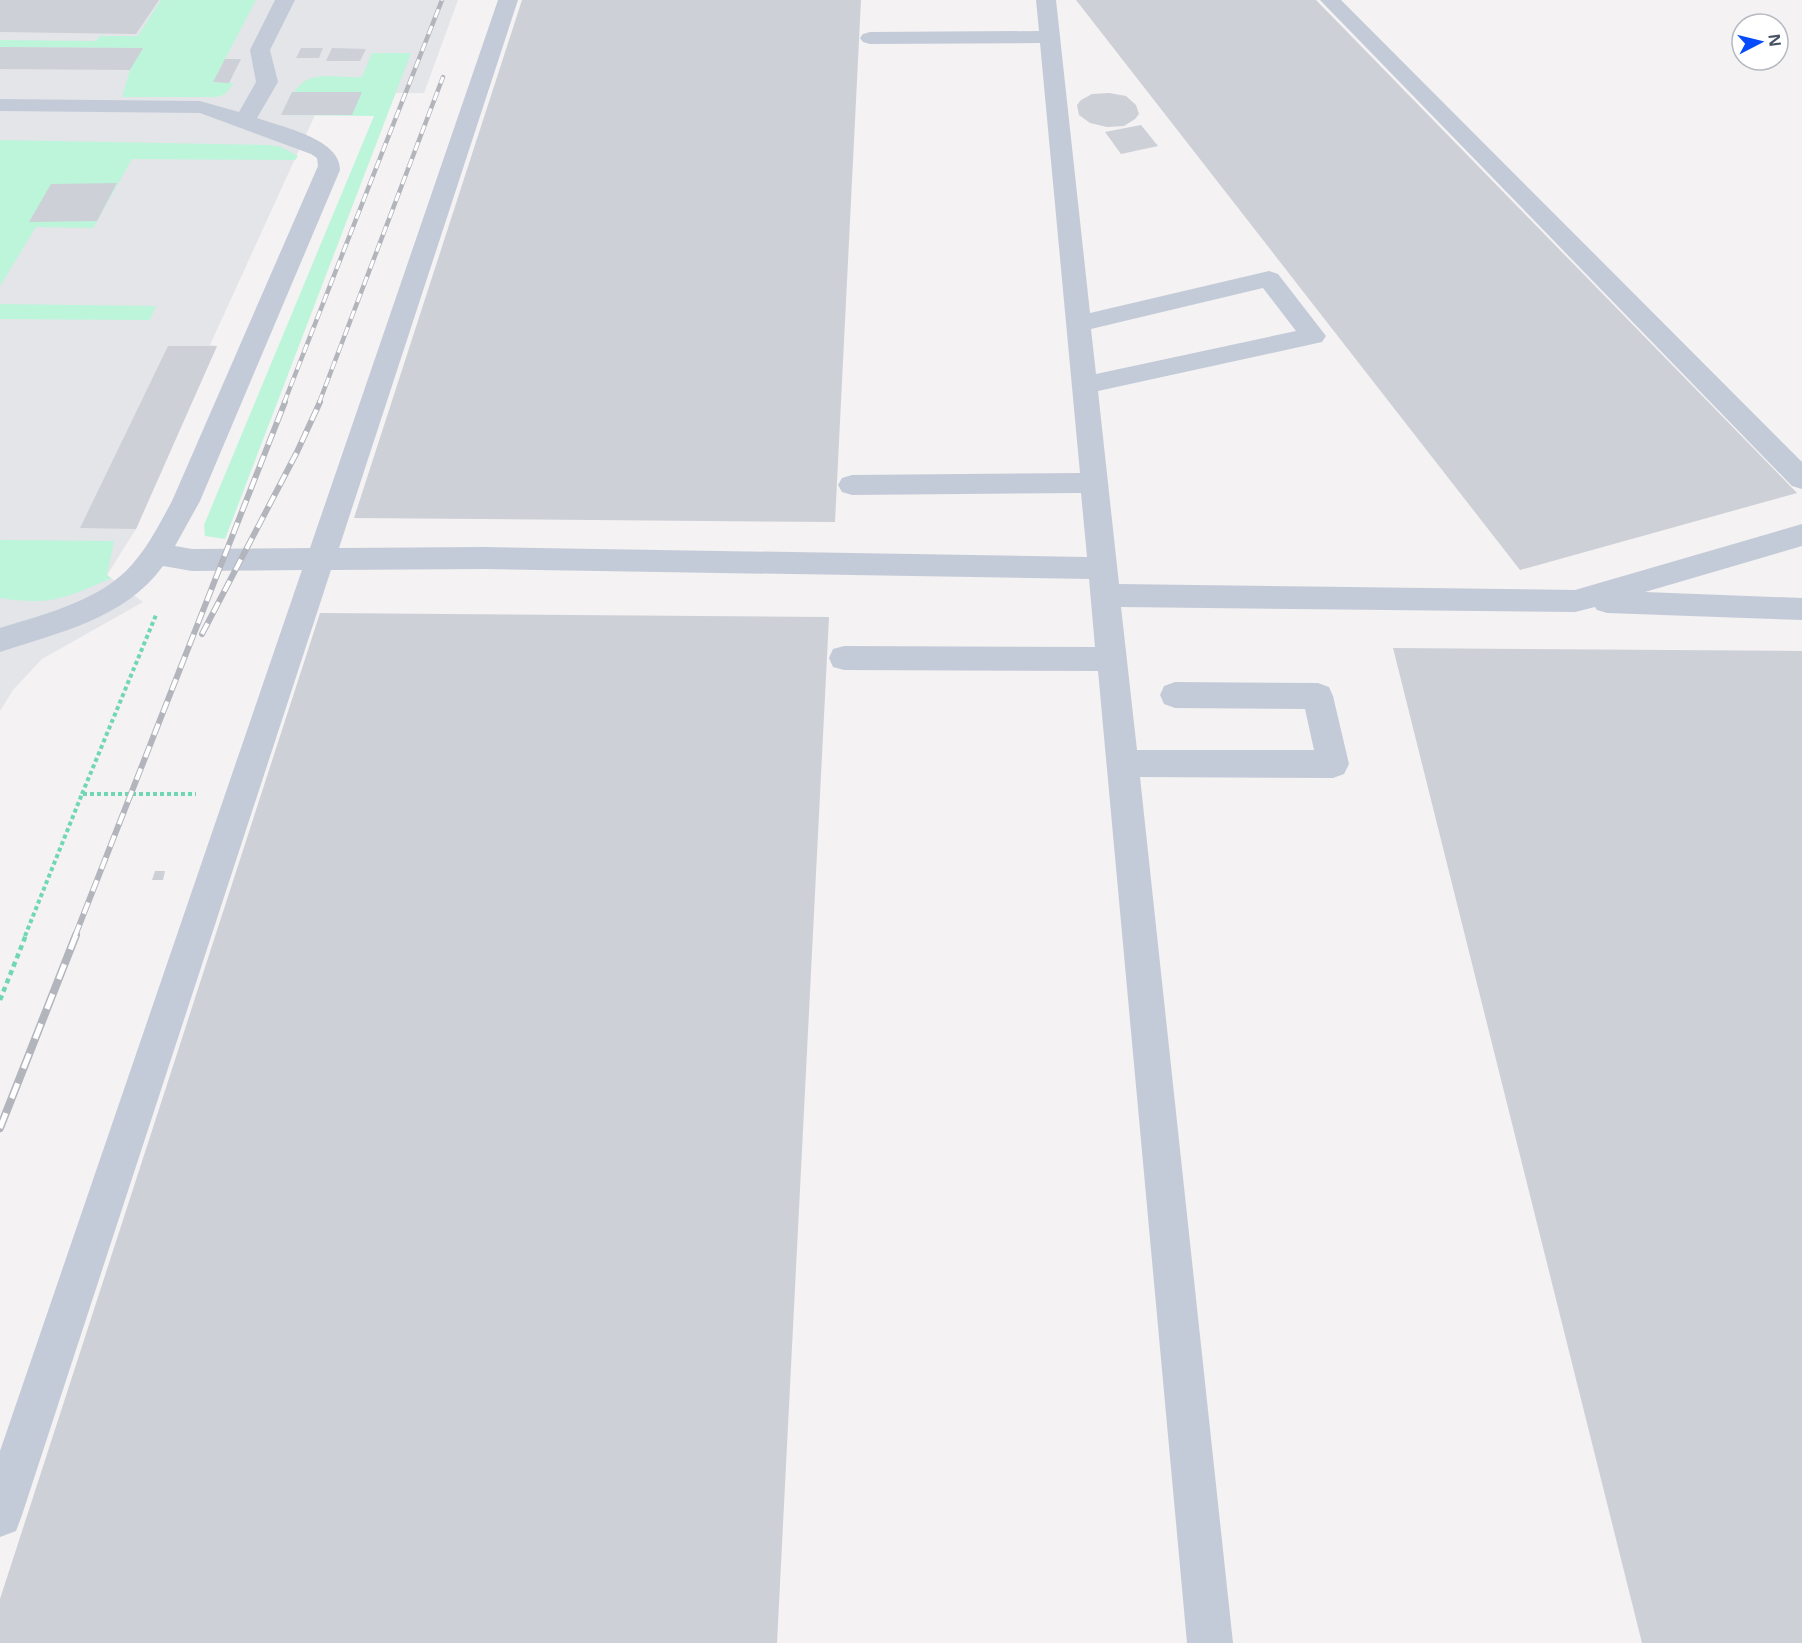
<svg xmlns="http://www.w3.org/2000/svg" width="1802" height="1643" viewBox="0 0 1802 1643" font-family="'Open Sans',sans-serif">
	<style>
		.airport { fill: #e3e5e9 }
		.green { fill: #bdf5db }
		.building { fill: #cdd0d7 }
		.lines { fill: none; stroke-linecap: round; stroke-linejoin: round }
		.path-far1 { stroke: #70d7b4; stroke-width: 4; stroke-dasharray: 4 3; stroke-linecap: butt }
		.path { stroke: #70d7b4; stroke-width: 4.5; stroke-dasharray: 5 4; stroke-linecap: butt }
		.minor { fill: #c4cbd8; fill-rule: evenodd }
		.rail-far2-casing { stroke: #b3b5bd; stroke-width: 4.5 }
		.rail-far1-casing { stroke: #b3b5bd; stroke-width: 6 }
		.rail-casing { stroke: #b3b5bd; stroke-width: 8 }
		.rail-far2 { stroke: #fff; stroke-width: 3; stroke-dasharray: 9; stroke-linecap: butt }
		.rail-far1 { stroke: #fff; stroke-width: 4; stroke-dasharray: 12; stroke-linecap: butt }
		.rail { stroke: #fff; stroke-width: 5; stroke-dasharray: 16; stroke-linecap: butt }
	</style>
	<rect width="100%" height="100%" fill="#f4f2f2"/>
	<path class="airport" d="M0 0H458L424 93H378L368 115H315L210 345 217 346 136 529 107 575 143 602 42 659 13 690 0 711Z"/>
	<path class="green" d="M161 0H256L213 82 234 83 225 94 217 97H122L130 70 142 48 0 47V40L96 41 100 36H138Z
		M372 53H411L225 539 205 536 204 525 374 116 281 115C304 67 313 77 362 77Z
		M0 140 269 145 281 147 298 156 295 160 132 159 93 228 36 227 0 286Z
		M0 304 156 306 150 320 0 319Z
		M0 540 114 541 107 575 111 578C67 598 50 606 0 598Z"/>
	<path class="building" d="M0 0H159L136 34 0 32Z
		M522 0H861L835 522 354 518Z
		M1076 0H1316L1797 493 1520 570Z
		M0 47 143 48 130 70 0 69Z
		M301 48H323L319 58H296Z
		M332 48 366 49 360 61H326Z
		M225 59H241L229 83 213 82Z
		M292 92H362L352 115H281Z
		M1109 93 1126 96 1136 105 1139 114 1135 119 1124 126 1107 127 1090 123 1079 115 1077 105 1081 100 1092 94Z
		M1141 125 1158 146 1121 154 1105 132Z
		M117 183 97 221 29 222 51 184Z
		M168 346H217L136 529 80 528Z
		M320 613 829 617 777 1643H0V1599Z
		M1393 648 1802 651V1643H1642Z
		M155 871H165L163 880H152Z"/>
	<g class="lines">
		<path class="path-far1" d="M82 794 156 615
			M25 936 82 794H196"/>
		<path class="path" d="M0 1000 26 935"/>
		<path class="minor" d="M275 0H295L270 50 278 82 257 118C282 127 341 139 340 170L200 501 175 546 192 549 310 548 498 0H518L339 548 484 547 1087 557 1081 493 852 495 842 492 838 485 842 478 852 475 1080 473 1040 43 870 44 863 42 860 38 863 34 870 32 1039 31 1036 0H1056L1090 313 1269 271 1278 274 1326 336 1322 342 1313 344 1098 391 1119 584 1575 590 1802 524V546L1645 592 1802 598V620L1607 613 1597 610 1595 607 1575 612 1121 607 1137 750H1314L1305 709 1175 708 1164 704 1160 695 1164 686 1175 682 1318 683 1329 687 1333 696 1349 764 1344 774 1333 778 1140 777 1233 1643H1187L1098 671 844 670 833 667 829 658 833 649 844 646 1095 647 1089 579 484 569 331 570 22 1515 16 1531 0 1537V1451L302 570 192 571 163 566C126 618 58 633 0 652V628C42 615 94 602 126 571 146 551 159 525 172 501L318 166 317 158 311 154 200 113 0 111V99L200 101 239 112 256 82 250 50ZM1263 288 1296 331 1096 374 1091 329Z
			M1320 0H1341L1802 462V489L1792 486Z"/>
		<defs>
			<path id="rail-far2" d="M284 403 442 0
				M319 403 443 77"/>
			<path id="rail-far1" d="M202 634 297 452 320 402
				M75 936 285 402"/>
			<path id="rail" d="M0 1128 76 935"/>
		</defs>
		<use href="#rail-far2" class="rail-far2-casing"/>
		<use href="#rail-far1" class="rail-far1-casing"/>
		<use href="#rail" class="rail-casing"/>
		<use href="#rail-far2" class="rail-far2"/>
		<use href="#rail-far1" class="rail-far1"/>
		<use href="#rail" class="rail"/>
	</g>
	<g transform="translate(1760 42) rotate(83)"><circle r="28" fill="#ffffff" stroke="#b5b9c0" stroke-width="1.5"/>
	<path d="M0-4.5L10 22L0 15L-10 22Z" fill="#054bfb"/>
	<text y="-9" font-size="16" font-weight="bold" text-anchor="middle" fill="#475162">N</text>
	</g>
</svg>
